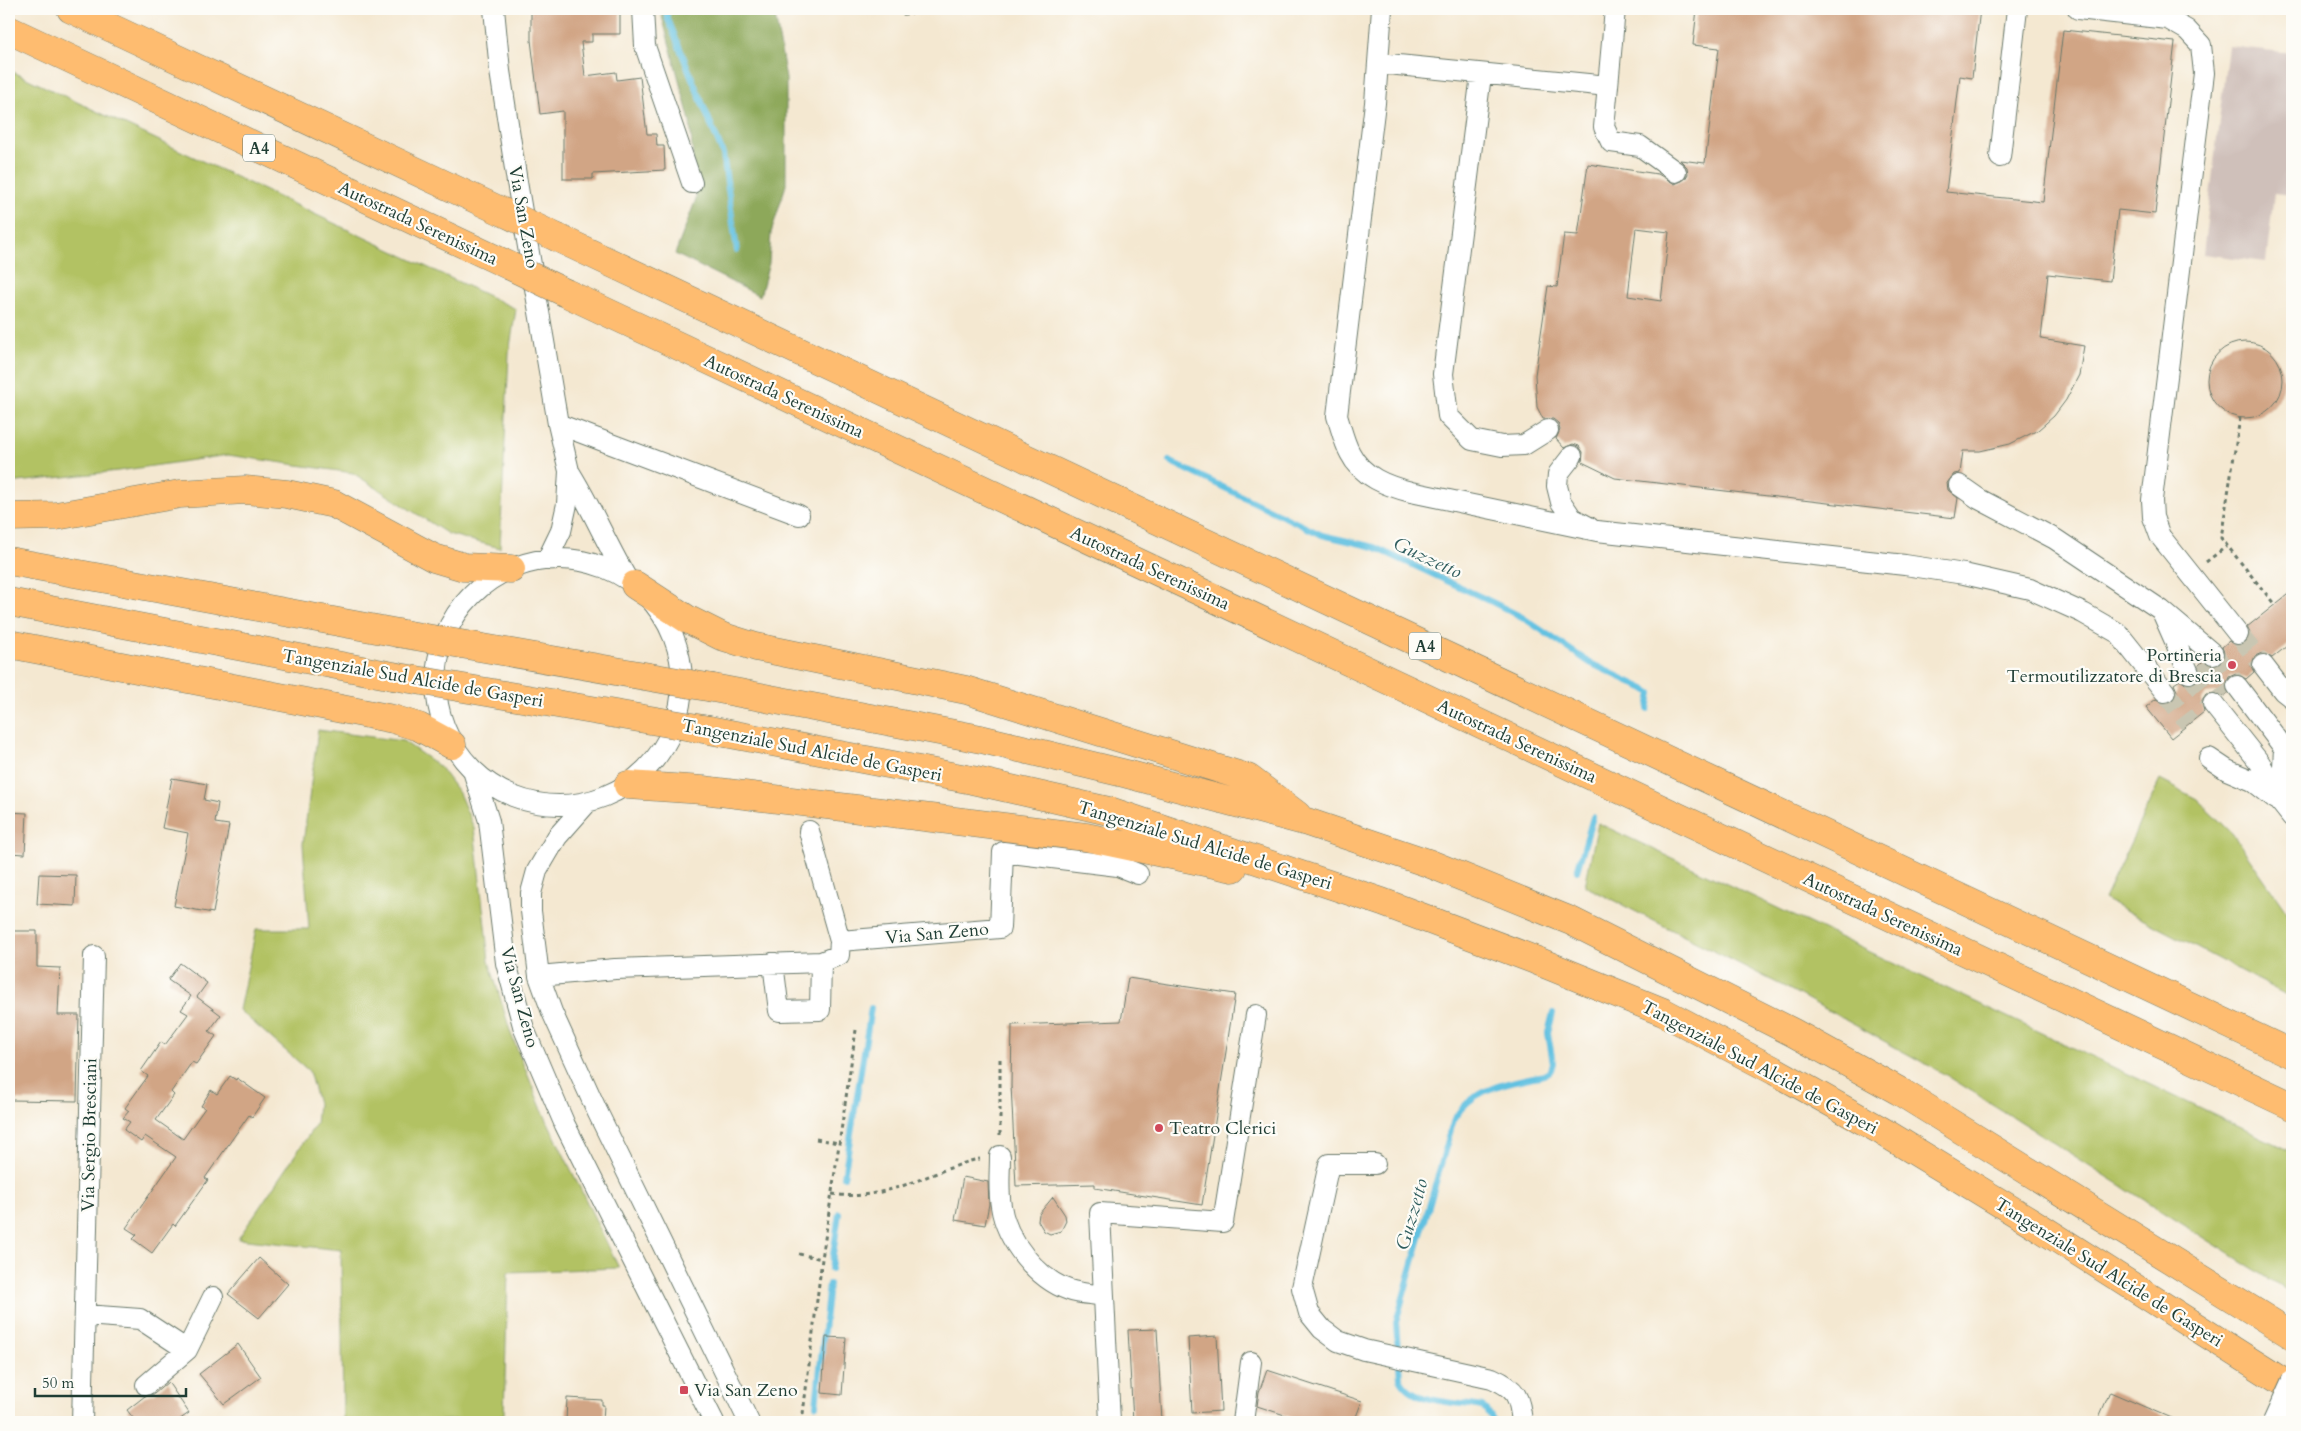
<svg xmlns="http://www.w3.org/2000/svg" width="2301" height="1431" viewBox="0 0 2301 1431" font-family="Cardo,serif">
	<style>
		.industrial { fill: #cfc0ba }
		.green { fill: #b2c264; stroke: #68804c }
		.forest { fill: #8da85a; stroke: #567247 }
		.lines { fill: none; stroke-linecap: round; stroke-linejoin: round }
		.stream { stroke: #62c1e1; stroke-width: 6 }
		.building { fill: #d1a585; fill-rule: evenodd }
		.minor-tunnel { stroke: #c9c6b2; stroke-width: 20; stroke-dasharray: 20 10; stroke-linecap: butt }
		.minor-casing { stroke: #6a796b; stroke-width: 22 }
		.highway-casing { stroke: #6a796b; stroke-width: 29 }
		.path { stroke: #6a796b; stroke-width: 3; stroke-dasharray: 4 4; stroke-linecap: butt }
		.minor { stroke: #fff; stroke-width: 20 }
		.highway { stroke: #febc70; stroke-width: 28 }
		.minor-bridge-casing { stroke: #6a796b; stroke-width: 22; stroke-linecap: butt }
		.highway-bridge-casing { stroke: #6a796b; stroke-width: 29; stroke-linecap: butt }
		.minor-bridge { stroke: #fff; stroke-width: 20 }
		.highway-bridge { stroke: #febc70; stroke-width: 28 }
		.poi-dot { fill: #d1495b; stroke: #fdfcf7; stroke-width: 2 }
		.labels { text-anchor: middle; stroke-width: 4.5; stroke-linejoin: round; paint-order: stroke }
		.shield { fill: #fdfcf7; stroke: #62766e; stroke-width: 1 }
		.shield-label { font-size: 16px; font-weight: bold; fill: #1f3d34 }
		.street-label { font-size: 18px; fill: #1f3d34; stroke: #fdfcf7 }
		.poi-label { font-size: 18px; fill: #1f3d34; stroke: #fdfcf7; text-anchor: start }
		.water-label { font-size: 19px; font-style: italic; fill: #305e5f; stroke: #fdfcf7 }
	</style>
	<rect width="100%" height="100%" fill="#fdfcf7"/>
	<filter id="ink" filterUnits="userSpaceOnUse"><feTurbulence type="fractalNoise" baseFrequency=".02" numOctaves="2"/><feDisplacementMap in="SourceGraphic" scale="10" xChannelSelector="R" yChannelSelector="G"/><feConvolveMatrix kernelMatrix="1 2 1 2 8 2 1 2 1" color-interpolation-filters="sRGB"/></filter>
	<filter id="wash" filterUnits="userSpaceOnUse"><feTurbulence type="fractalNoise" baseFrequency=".0096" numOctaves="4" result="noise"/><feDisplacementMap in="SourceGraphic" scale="20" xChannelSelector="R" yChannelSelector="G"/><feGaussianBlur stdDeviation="1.12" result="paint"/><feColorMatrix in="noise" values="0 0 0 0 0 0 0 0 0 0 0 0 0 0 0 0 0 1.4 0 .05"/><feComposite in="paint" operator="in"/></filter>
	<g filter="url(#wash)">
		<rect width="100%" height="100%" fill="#f4e8d1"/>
		<path class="industrial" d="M2228 46 2292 53V195L2274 193 2266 262 2203 254Z"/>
		<path class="green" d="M9 70 516 309 509 353 500 548 448 534 353 473 228 455 118 471 9 483Z
			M318 730 403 741 439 766 459 793 474 828 489 961 511 1034 542 1110 619 1268 508 1272 504 1415 427 1422H343L341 1250 238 1239 316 1124 318 1104 309 1071 239 1010 256 929H309L303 844Z
			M2160 780 2197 799 2232 833 2292 919V998L2104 899Z
			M1598 823 2292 1152V1276L2287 1290 1946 1075 1787 988 1585 886Z"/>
		<path class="forest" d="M660 9H774L786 79V185L771 233 769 263 760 296 675 254 696 199 690 121Z"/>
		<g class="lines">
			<path class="stream" d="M666 9 667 17 723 154 737 251
				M1169 461 1322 535 1374 547 1492 602 1522 617 1590 663 1645 689 1651 693 1648 709
				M1577 871 1593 817
				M844 1177 871 1008
				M831 1269 839 1213
				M816 1405 829 1284
				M1494 1422 1487 1410 1482 1407C1456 1401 1413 1405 1400 1378L1396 1322 1454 1119C1470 1092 1499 1084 1529 1078 1537 1076 1545 1077 1551 1070L1553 1063 1548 1033 1553 1013"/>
		</g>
		<g id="blocks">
			<path class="building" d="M531 9H620V34H592V42H581L585 76 616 72 617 80 640 77 647 134H656L657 146H664L665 170 593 174V179H563V111L540 114 531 40Z
				M1697 9H1980L1972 78 1960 76 1946 192 2043 202 2063 30 2175 42 2155 214 2118 210 2110 281 2048 274 2041 339 2084 346 2079 375 2066 400 2054 416 2038 430 2010 444 1980 451H1963L1960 473 1954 474 1947 483 1948 490 1958 498 1955 518 1615 478 1582 462 1583 452 1579 446 1573 444 1564 448 1556 439 1560 430 1558 423 1553 419H1543L1537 407 1535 375 1548 286 1557 287 1564 234 1578 235 1588 164 1658 174 1675 184 1685 179 1688 174 1687 167 1680 160 1705 163 1719 48 1693 45ZM1636 228 1669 232 1661 301 1628 296Z
				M2207 380a38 38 0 1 1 76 0a38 38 0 1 1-76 0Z
				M2292 591V642L2272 658 2262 653 2255 656 2251 666 2254 672 2246 679 2236 674 2229 677 2225 687 2228 693 2223 697 2217 693 2206 694 2202 700 2204 712 2171 738 2146 707 2156 699 2166 704 2173 701 2177 691 2174 684 2180 680 2187 685 2194 684 2201 675 2199 665 2203 661 2211 666 2222 662 2225 656 2222 647 2229 641 2239 646 2246 643 2250 633 2247 627Z
				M172 778 207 784 204 800 218 803 215 823 229 825 213 913 174 906 188 833 162 828Z
				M9 812 27 813 25 854 9 853Z
				M39 874 76 875 75 906 37 904Z
				M9 931H37V967L60 968 58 1015H79L77 1101 9 1100Z
				M180 963 207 983 197 997 221 1015 209 1031 216 1036 196 1064 192 1062 171 1092 174 1095 156 1120 183 1139 205 1108 201 1106 211 1090 217 1094 230 1076 236 1080 237 1078 265 1098 252 1117 249 1115 205 1178 208 1180 175 1226 173 1224 152 1253 133 1239 137 1235 126 1228 176 1157 145 1136 141 1142 124 1130 130 1122 123 1118 129 1111 125 1108 148 1076 141 1071 161 1042 165 1045 188 1014 181 1010 191 996 168 980Z
				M1128 978 1235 994 1202 1205 1095 1188V1184L1016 1186 1011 1085 1012 1025 1121 1021Z
				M963 1177 988 1182 989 1204 985 1225 955 1220Z
				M1053 1197 1065 1215 1066 1221 1061 1231 1050 1234 1044 1231 1038 1221 1039 1214Z
				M259 1258 288 1284 259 1318 228 1294Z
				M1157 1329 1162 1422H1133L1128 1330Z
				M1217 1336 1221 1411 1192 1413 1188 1338Z
				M826 1337 846 1338 842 1395 822 1393Z
				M238 1344 261 1377 224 1404 199 1374Z
				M1267 1370 1362 1401 1354 1422H1306L1257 1406 1259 1392Z
				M168 1382 189 1413 176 1422H136L127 1410 145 1396 154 1394Z
				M2110 1392 2180 1422H2097Z
				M567 1398 602 1400V1405H604L603 1422H566Z"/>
		</g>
	</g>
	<g filter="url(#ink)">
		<use href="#blocks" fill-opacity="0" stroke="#6a796b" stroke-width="1"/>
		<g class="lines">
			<path class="minor-tunnel" d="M2238 634 2263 665
				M2213 654 2237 686
				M2201 664 2224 696
				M2189 673 2213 704
				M2165 692 2189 723"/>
			<defs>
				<path id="minor" d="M494 9 500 71 517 182 558 424 569 471 567 504 561 531 547 560
					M643 9 645 46 692 183
					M1382 9 1375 103 1337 416C1341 428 1344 442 1350 453 1362 477 1387 486 1411 492L1597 531 1905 565 1964 574 2030 589 2083 613 2118 633 2165 692
					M2078 9 2168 19 2187 30 2201 45 2204 73 2152 500 2153 517 2160 536 2238 634
					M1378 63 1608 86 1615 9
					M1481 75 1443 374 1448 416 1472 440 1502 446 1524 445 1548 430
					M1608 86 1604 127 1611 142 1640 146 1676 172
					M2000 157 2017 9
					M558 424 799 515
					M1572 456 1558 474 1557 486 1561 502 1572 518 1589 527
					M569 471C591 506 606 543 627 579
					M1959 485 1979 499 2055 539 2161 610 2213 654
					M436 682a123 123 0 1 1 246 0a123 123 0 1 1-246 0Z
					M2163 614 2189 673
					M2263 665 2283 691 2292 698
					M2237 686 2284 748 2281 803
					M2213 704 2260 763 2281 803 2292 817
					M2209 758 2227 770 2253 781 2276 799
					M474 774 489 821 506 963 524 1029 565 1125 714 1422
					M587 803 557 837 537 871 531 893V911L539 976 552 1012 598 1113 749 1422
					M809 831 840 941 1000 928 1003 852 1118 866 1138 874
					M773 963 779 1011 820 1010 821 962
					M539 976 615 969 821 962 839 955 840 941
					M1000 1156C1000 1172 998 1190 1001 1206 1006 1240 1037 1279 1069 1290 1080 1294 1093 1294 1104 1296
					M1375 1164H1329L1302 1288 1309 1313 1322 1329 1338 1341 1364 1350 1492 1378C1517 1389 1519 1396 1522 1422
					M85 1315 140 1319 187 1350
					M146 1385 187 1350 213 1297
					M82 1422 94 956
					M1110 1422 1100 1213 1223 1222 1256 1015
					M1243 1422 1251 1362"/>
				<path id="highway" d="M71 9 501 211
					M9 30 510 266
					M558 238 2292 1054
					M566 293 2292 1106
					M9 517 56 516 180 494 245 490 287 494 334 504 434 558 464 567 511 569
					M9 561 398 633
					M635 585 687 619 721 636 756 647 966 690 1248 778 1297 815
					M9 602 393 676
					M9 644 393 719 419 727 452 745
					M713 688 981 739 1127 774 1307 822 1428 863 1571 921 1792 1032 1899 1091 2292 1335
					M709 730 972 780 1113 812 1382 902 1535 960 1663 1012 1775 1071 1882 1131 2033 1223 2292 1388
					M628 785 703 790 1086 837 1233 868"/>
			</defs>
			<use href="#minor" class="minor-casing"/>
			<use href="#highway" class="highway-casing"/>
			<path class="path" d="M871 9 904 14 943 9
				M2240 418 2221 538 2275 605
				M2206 562 2227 546
				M1000 1059V1138
				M816 1139 839 1143
				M832 1194C873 1201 910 1183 947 1169 958 1166 969 1160 980 1159
				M799 1254 822 1259
				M802 1422 822 1259 856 1030"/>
			<use href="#minor" class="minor"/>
			<use href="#highway" class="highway"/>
			<defs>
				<path id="minor-bridge" d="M2273 1422 2292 1380"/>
				<path id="highway-bridge" d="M501 211 558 238
					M510 266 566 293
					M398 633 713 688
					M393 676 709 730"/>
			</defs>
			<use href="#minor-bridge" class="minor-bridge-casing"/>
			<use href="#highway-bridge" class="highway-bridge-casing"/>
			<use href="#minor-bridge" class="minor-bridge"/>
			<use href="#highway-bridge" class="highway-bridge"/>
		</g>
	</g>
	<g class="poi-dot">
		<circle cx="2232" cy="665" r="5"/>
		<circle cx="1159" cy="1128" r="5"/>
		<rect x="679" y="1385" width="10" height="10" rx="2.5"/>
	</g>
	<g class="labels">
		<g class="shield">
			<rect x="243" y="134.5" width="32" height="27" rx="4"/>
			<rect x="1409" y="632.5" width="32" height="27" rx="4"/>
		</g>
		<g class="shield-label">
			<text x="259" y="154">A4</text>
			<text x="1425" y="652">A4</text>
		</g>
		<g class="street-label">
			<text transform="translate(524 217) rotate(80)" y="6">Via San Zeno</text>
			<text transform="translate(418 223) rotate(25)" y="6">Autostrada Serenissima</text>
			<text transform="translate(784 396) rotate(25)" y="6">Autostrada Serenissima</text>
			<text transform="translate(1150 568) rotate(25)" y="6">Autostrada Serenissima</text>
			<text transform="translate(413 678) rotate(10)" y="6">Tangenziale Sud Alcide de Gasperi</text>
			<text transform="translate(1517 741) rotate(25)" y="6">Autostrada Serenissima</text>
			<text transform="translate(812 750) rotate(11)" y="6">Tangenziale Sud Alcide de Gasperi</text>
			<text transform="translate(1205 845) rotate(17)" y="6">Tangenziale Sud Alcide de Gasperi</text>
			<text transform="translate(1883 914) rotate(25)" y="6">Autostrada Serenissima</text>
			<text transform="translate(937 933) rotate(-5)" y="6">Via San Zeno</text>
			<text transform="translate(520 997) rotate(75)" y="6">Via San Zeno</text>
			<text transform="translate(1760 1067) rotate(28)" y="6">Tangenziale Sud Alcide de Gasperi</text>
			<text transform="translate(89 1135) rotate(-89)" y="6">Via Sergio Bresciani</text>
			<text transform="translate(2109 1272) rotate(32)" y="6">Tangenziale Sud Alcide de Gasperi</text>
		</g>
		<g class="poi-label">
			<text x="2222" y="661" text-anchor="end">Portineria<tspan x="2222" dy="21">Termoutilizzatore di Brescia</tspan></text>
			<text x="1169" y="1134">Teatro Clerici</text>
			<text x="694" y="1396">Via San Zeno</text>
		</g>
		<g class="water-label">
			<text transform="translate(1428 557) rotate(25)" y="7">Guzzetto</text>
			<text transform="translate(1411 1214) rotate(-74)" y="7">Guzzetto</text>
		</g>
	</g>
	<rect width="2301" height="1431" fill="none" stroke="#fdfcf7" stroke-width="30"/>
	<path d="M35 1388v8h151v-8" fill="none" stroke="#1f3d34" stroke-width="2.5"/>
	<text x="42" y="1388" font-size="15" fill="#1f3d34" stroke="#fdfcf7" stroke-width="4" paint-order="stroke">50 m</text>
</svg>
